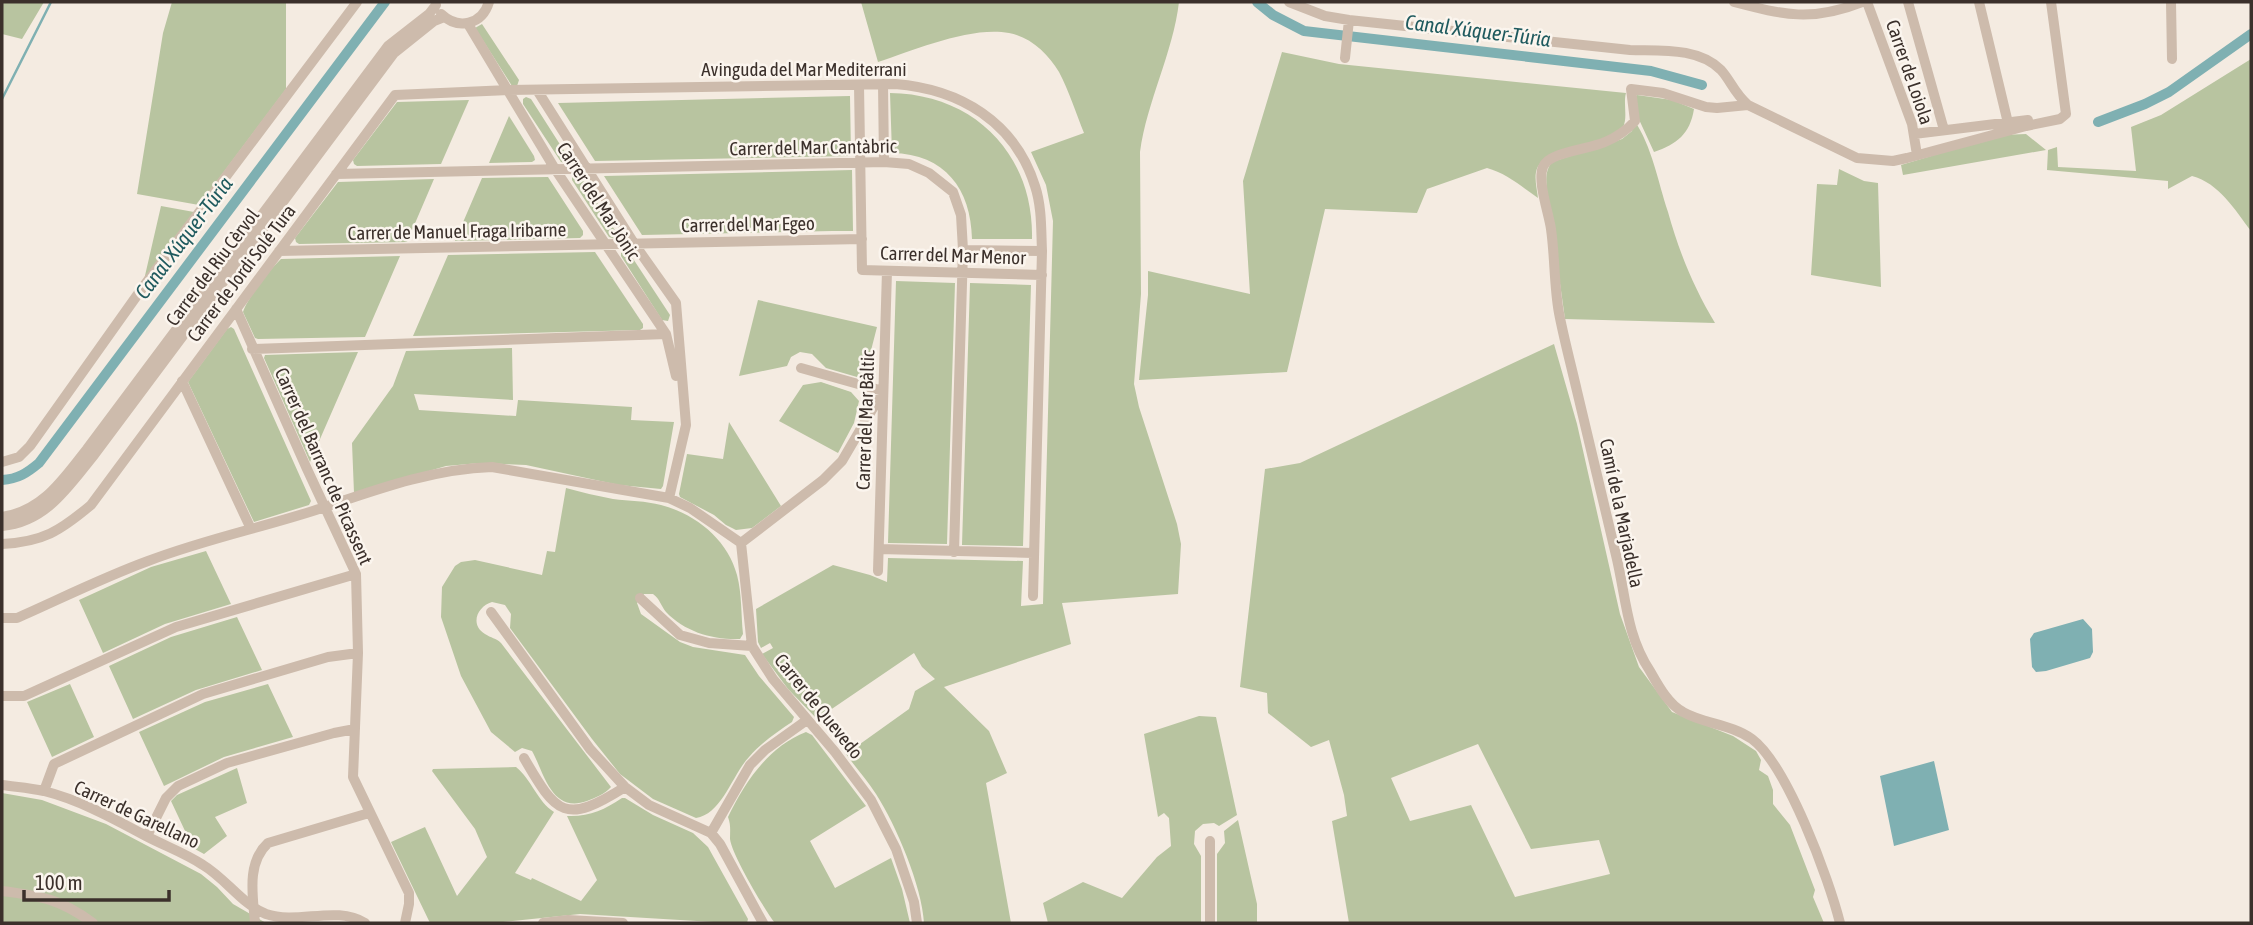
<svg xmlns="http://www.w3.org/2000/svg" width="2253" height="925" viewBox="0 0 2253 925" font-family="'Asap Condensed',sans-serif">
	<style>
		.green { fill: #b8c4a0; fill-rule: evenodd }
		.water { fill: #7fb0b2 }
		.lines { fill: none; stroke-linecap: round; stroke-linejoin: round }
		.stream { stroke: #7fb0b2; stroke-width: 2.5 }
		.canal { stroke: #7fb0b2; stroke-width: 10 }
		.minor { stroke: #cdbbac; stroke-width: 10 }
		.labels { text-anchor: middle; stroke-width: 5; stroke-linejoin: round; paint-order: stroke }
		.street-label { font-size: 19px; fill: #3b302b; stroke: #fbf5ee }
		.water-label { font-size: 21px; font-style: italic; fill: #1f5a5e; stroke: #fbf5ee }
	</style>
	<rect width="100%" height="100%" fill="#f4ebe1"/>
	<path class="green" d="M2 2H44L22 39 2 34Z
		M172 2H286V89L199 205 137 194 163 33Z
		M861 2H1179C1173 53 1147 101 1140 152L1141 294 1134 384 1139 407 1177 524 1181 544 1178 594 1062 603 1071 644 944 687 989 731 1007 773 986 783 1011 923H924C922 886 896 825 876 794 867 780 856 768 846 754L909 709 915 691 935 679 922 667 914 653 817 719 788 689 762 654 773 648 770 643 761 648 758 642 756 609 833 565 870 575 887 582 888 558 1023 561 1021 606 1043 604 1053 221 1046 185 1031 152 1084 133C1076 113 1069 91 1059 72 1048 54 1031 37 1009 33 970 26 915 50 878 62Z
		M482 24 519 80 517 86H512L475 28Z
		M1282 52 1339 64 1626 93C1623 103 1628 118 1623 127 1616 140 1562 153 1546 158 1531 168 1536 182 1538 198 1522 187 1506 173 1487 168L1427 189 1417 213 1325 209 1287 372 1139 380 1148 295V271L1250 294 1243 181Z
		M2251 59V231C2235 210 2219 183 2192 176L2168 189V181L2047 170 2048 150 2057 147 2058 167 2136 171 2131 127 2161 115Z
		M890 93C975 94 1034 155 1032 239H972C971 189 945 154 892 153Z
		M1637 95 1672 100 1694 109C1690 134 1677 144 1654 152L1636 113 1635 97Z
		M850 96 851 156 595 161 558 103Z
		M526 97 531 99 568 157 566 163 561 162 523 104V99Z
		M469 100 441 164 357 166 354 164 353 160 397 102Z
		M509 116 534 156 535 160 532 162 489 163Z
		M1634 120C1652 146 1658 182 1668 212 1679 252 1694 288 1715 323L1565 319 1547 191C1546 180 1545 171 1552 162L1611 143 1622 139 1632 131Z
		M2026 134 2046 150 1903 175 1901 165 2002 135Z
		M1839 169 1864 181 1878 183 1881 287 1811 275 1817 184 1837 185Z
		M852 170 853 231H832L642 235 604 176Z
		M575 174 580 176 616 232 615 239 609 237 572 180V176Z
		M548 177 583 231V235L580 238 455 241 482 178Z
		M434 179 407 242 299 244 296 242 295 238 338 182Z
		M161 206 194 212 144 280Z
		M624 249 628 251 670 315 668 321 662 320 621 256V252Z
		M595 252 643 324V328L640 330 413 336 448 255Z
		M400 256 365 337 258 339 255 338 243 312C247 299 270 269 281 259Z
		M896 281 955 283 947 544 888 543Z
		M970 283 1031 285 1023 546 962 545Z
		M758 300 877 327 866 370 857 377 826 368 812 354 800 352 791 357 787 366 739 376Z
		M231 327 234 329 311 501 309 505 254 522 188 382 227 329Z
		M1554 344 1577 424 1620 614 1639 667 1672 712 1733 736 1756 751 1761 760 1759 770 1768 776 1773 790V804L1790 825 1815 890 1813 897 1824 923H1349L1332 821 1347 816 1344 795 1329 740 1311 747 1268 713 1267 693 1240 687 1265 469 1300 463ZM1478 744 1531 849 1599 840 1610 874 1515 897 1471 805 1410 821 1391 778Z
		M512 348 513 400 414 394 419 410 516 416 518 400 632 407 631 420 674 422 663 486 661 489 619 485 526 465 480 463 446 466 354 493 352 443 393 386 406 351Z
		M358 352 310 462 264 358 265 355Z
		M821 382 851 392 859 401 854 423 838 453 779 421 803 385Z
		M729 422 781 506 752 528 736 530 726 525 714 515 680 497 679 494 687 454 723 459Z
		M566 488C581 492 597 496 613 499 629 501 646 501 661 505 696 514 728 540 737 575 742 594 741 615 743 634L740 639C713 640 685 632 666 612 661 606 660 599 653 594H644L637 603 641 614 680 642 693 647 745 655 759 676 794 717 792 722C777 732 761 743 749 757 732 775 722 814 696 818L653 799 620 774 592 739 510 628 511 614 505 605 492 602C478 606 469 624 485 634 491 638 496 638 501 643L611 787C605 794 595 798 587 801 551 814 544 772 532 751L522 748 515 752 491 732 461 676 441 617 442 587 455 566 461 562 475 560 542 575 547 551 555 552Z
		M206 551 231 604 165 624 103 653 79 600 151 567Z
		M237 617 262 670 196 690 133 719 109 666 171 637Z
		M70 684 94 737 52 757 27 702Z
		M268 684 293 737 224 757 164 786 139 732 205 702Z
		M1199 716 1216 717 1237 815 1219 826 1214 823 1203 824 1195 831 1194 844 1201 856V923H1048L1043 903 1083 882 1122 898 1157 857 1171 846 1169 818 1164 813 1158 817 1144 734Z
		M806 732 812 735 866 806 810 841 835 888 891 858 902 889 910 923H775C764 909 732 855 730 839 730 831 731 825 728 817 745 782 768 747 806 732Z
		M516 767C532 780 537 801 554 812L515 873 531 880 532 878 581 901 597 880 567 816C589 817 604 810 622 798H625L653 815 693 833 708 847 748 919 747 923H730L580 914 494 923H430L391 842 425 827 457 896 487 857 475 829 432 771 433 769Z
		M237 768 247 803 215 817 227 836 204 854 193 848 171 801 177 795Z
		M2 793 42 800 106 824 201 874 217 887 233 904 266 923H2Z
		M1238 820 1257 904V923H1217V854L1225 843 1224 831Z"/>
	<path class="water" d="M2083 619 2092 629 2093 652 2090 658 2046 671 2036 672 2032 667 2030 639 2034 633Z
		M1934 761 1949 830 1894 846 1880 776Z"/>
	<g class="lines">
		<path class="stream" d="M2 99 51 2"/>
		<path class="canal" d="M1257 2 1273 15 1304 31 1651 71 1702 85
			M2098 122 2145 104 2169 92 2251 34
			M2 480C18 479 27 473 39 463L385 2"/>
		<path class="minor" d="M1289 2 1325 16 1349 20 1630 50C1660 51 1698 47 1721 70 1731 81 1734 93 1748 105L1857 158 1893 161 1907 158 2026 126 2060 119 2066 114
			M1734 2C1784 15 1812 22 1862 2
			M1867 2 1912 124 1917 155
			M1908 2 1944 130
			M1979 2 2008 123
			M2051 2 2066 114
			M2171 2 2172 59
			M441 14C458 30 482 25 489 2
			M468 24 555 169 666 334 676 376
			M1345 58 1349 20
			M883 84 884 162
			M859 85 862 270 1042 275
			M537 90 635 245 676 303 686 425 669 498
			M1748 105 1717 108 1706 107 1663 93 1631 89 1635 121C1626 131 1617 137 1605 142 1590 149 1548 152 1543 167 1537 181 1549 214 1551 229 1555 257 1554 286 1559 313 1564 339 1571 365 1577 391 1590 446 1603 500 1616 555 1626 596 1626 635 1650 671 1658 685 1668 704 1683 712 1704 724 1731 724 1752 739 1787 765 1829 879 1840 923
			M1914 134 2028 120
			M336 174 884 162 909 164 929 173 953 192 961 215 963 250 954 552
			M963 250 1042 251
			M279 251 862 239
			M236 309 307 469 356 574 358 653 353 777 409 893V904L405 923
			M252 349 666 334
			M801 368 883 391 842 461 823 480 741 543 752 646 773 679 835 752 871 800 896 849 914 902 917 923
			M182 381 251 529
			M2 462 19 457 30 446 143 287 357 2
			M2 517C43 511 63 479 87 449L388 46 429 14 436 5
			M2 526C46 522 68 487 94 455L394 53 434 21 444 17
			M2 544C43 542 60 531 91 505L395 95 509 90 895 84C960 89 1015 122 1035 186 1042 207 1041 230 1042 251L1033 596
			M879 549 1033 553
			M878 571 887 271
			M640 598 680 635 709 643 752 646
			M491 612 590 749 625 787 649 805 711 833 720 844 763 923
			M2 618H17C60 599 104 577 148 561 205 539 265 527 322 508 378 489 433 469 492 467L669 498 690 508 741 543
			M2 696H24L176 627 356 574
			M524 758C557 815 565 825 625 787
			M2 785C16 787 30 788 44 791 80 800 114 819 146 836 165 846 185 853 203 865 225 878 243 905 266 914 298 925 336 905 365 923
			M44 791 54 764 203 694 328 657 358 653
			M711 833 750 765 765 750 807 720
			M147 836 166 798 178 786 227 763 334 733 355 729
			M1210 841V923
			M2 891C42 896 60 899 93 923
			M255 923C253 897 246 863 268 843L369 813
			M543 923 568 920 623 923"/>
	</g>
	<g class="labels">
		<g class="street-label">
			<text x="804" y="76">Avinguda del Mar Mediterrani</text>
			<text transform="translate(1910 72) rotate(71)" y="7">Carrer de Loiola</text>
			<text transform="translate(813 147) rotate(-1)" y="7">Carrer del Mar Cantàbric</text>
			<text transform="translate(599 201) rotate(57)" y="7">Carrer del Mar Jònic</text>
			<text transform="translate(748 224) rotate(-1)" y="7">Carrer del Mar Egeo</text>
			<text transform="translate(457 231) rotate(-1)" y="7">Carrer de Manuel Fraga Iribarne</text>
			<text transform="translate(953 255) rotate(2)" y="7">Carrer del Mar Menor</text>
			<text transform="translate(212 267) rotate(-53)" y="7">Carrer del Riu Cèrvol</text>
			<text transform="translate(241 273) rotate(-53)" y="7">Carrer de Jordi Solé Tura</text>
			<text transform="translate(865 420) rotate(-88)" y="7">Carrer del Mar Bàltic</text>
			<text transform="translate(324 466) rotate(66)" y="7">Carrer del Barranc de Picassent</text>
			<text transform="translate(1622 513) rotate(78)" y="7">Camí de la Marjadella</text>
			<text transform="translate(819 706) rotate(51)" y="7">Carrer de Quevedo</text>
			<text transform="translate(137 814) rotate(25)" y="7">Carrer de Garellano</text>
		</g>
		<g class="water-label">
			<text transform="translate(1478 31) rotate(7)" y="7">Canal Xúquer-Túria</text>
			<text transform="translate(184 238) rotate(-53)" y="7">Canal Xúquer-Túria</text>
		</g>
	</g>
	<rect width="2253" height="925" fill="none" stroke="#3b302b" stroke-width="7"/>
	<path d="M24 890v10h145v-10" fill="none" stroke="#3b302b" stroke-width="3.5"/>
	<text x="35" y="890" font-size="21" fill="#3b302b" stroke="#fbf5ee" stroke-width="5" paint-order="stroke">100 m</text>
</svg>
